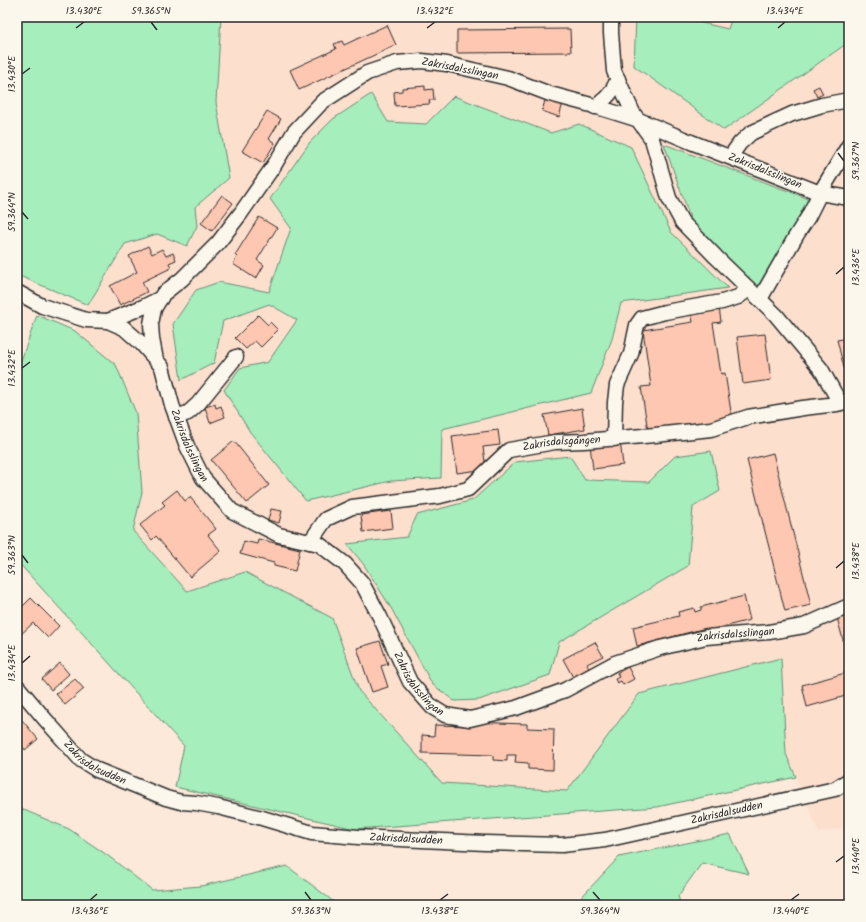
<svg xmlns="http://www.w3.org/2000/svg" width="866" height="922" viewBox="0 0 866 922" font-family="Kalam,sans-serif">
<rect width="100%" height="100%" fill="#fce9da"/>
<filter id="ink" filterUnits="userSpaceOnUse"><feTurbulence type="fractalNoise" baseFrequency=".025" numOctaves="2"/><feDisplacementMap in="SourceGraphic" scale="8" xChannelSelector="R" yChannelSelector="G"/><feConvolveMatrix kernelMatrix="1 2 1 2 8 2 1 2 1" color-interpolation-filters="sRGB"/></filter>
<g filter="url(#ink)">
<!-- built -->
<g fill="#fddfce" fill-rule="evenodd">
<path d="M221,17H636L634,66L823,60L849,42V827L819,833L786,754L781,658L639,694L567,791L442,783L359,691L332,618L245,572L187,591L133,531L142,492L75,331L88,305L125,244L157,234L197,226L195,207L229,178L216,102ZM454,96L551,133L579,124L631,147L671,232L728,287L621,303L612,339L591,393L442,429L441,478L391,481L306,501L240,368L268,362L297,320L269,304L223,321L181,380L173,324L196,290L219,282L269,292L291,228L388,122L426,124ZM664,144L809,199L757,288ZM675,456L693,507L688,566L559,642L549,675L432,684L391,608L364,565L347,545L407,537L417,515L473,500L515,462L585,480L649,482Z"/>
<polygon points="676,17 732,17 729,29"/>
</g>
<!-- green -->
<g fill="#a6eebc" stroke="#688c74">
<polygon points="17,17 221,17 216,102 229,178 195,207 197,226 187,246 157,234 125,244 88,305 17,275"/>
<polygon points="636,17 676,17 728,29 732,17 849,17 849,42 823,60 724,130 634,66"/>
<polygon points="371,94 388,122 426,124 454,96 551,133 579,124 631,147 671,232 728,288 621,303 612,339 591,393 442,429 441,478 391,481 306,501 250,432 224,390 240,368 268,362 297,320 269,304 223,321 214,363 181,380 173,324 196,290 219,282 269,292 291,228 270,199 310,142 333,119"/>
<polygon points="664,144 809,199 757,289 691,220"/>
<polygon points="37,315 75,331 116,365 136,413 142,492 133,531 187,591 245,572 332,618 359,691 442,783 567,791 639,694 781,658 786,754 796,777 657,807 355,829 175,787 184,746 17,561 17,372"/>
<polygon points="711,451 720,491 693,507 688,566 559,642 550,675 479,700 454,701 432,684 391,608 364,565 347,544 407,537 417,515 473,500 515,462 570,456 585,480 649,482 675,456"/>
<polygon points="17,807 69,829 107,855 152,890 201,886 287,866 338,905 17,905"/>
<polygon points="730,834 749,874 702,863 678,896 681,905 574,905 619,857"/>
</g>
<!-- building -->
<g fill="#fec7b1" stroke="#2b2b2b">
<polygon points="387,25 396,45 299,90 290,70 336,49 334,44 342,41 344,45"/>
<polygon points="570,29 571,52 457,53 457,30"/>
<polygon points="425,86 425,90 433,89 434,100 429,100 430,104 395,106 394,92 402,91 402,88"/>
<polygon points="819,86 823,94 817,97 813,89"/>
<polygon points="546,97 563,103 559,117 542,111"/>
<polygon points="267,111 281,119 269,139 275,143 263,163 242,151"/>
<polygon points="222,195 233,203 212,231 201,223"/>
<polygon points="259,217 277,228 257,260 264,265 256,279 233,264 237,257 235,255"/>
<polygon points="148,246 152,254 162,249 166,256 173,253 176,260 169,263 171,268 142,282 147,292 120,305 110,286 137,272 129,256"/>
<polygon points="719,307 721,322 713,323 721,374 725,373 732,418 648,431 641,387 651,386 643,330 693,322 691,311"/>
<polygon points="258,315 268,325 270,322 278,330 261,347 255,341 246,349 235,338"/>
<polygon points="765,334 771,380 743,384 737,337"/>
<polygon points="849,338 849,388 837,340"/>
<polygon points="215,404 216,408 221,406 225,417 210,423 205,407"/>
<polygon points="582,408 585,429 548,435 544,415"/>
<polygon points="498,430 500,445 483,447 486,469 457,473 452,436"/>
<polygon points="234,441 269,485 247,503 211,460"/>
<polygon points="620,441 623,465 593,469 590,445"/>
<polygon points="773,453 811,605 785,611 747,460"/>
<polygon points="177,490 185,501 190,497 216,529 208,535 221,551 190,577 156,536 152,540 140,525 165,505 162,502"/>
<polygon points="271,509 282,511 279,523 268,520"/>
<polygon points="391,511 393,528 363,532 361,515"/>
<polygon points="258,539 300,549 295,571 274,566 274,563 240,554 244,541 257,544"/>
<polygon points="744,596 750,620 707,631 706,628 637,646 633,627 679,616 678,612 694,608 695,612 701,610 701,607"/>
<polygon points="31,598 59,626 48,638 33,623 17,638 17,612"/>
<polygon points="849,611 849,662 836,614"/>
<polygon points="380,641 388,664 381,666 388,687 372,692 357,648"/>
<polygon points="595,642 603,656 587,664 590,670 574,679 563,659"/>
<polygon points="60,663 69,674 51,690 42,679"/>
<polygon points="628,667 634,679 623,685 621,681 617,683 615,679 619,677 617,673"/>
<polygon points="849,672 849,695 807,707 802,685"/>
<polygon points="75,679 84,689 65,705 56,694"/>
<polygon points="17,714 38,739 25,750 20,743 17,746"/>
<polygon points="469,722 527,724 527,728 554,729 553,770 528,769 528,763 515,762 516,755 507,755 507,761 493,760 493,755 422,753 422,735 434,736 435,725 469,726"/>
</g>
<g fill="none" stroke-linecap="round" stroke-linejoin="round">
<defs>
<g id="minor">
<polyline points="611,17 611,33 614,71 633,113 652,139 669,198 682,222 716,257 776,315 821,369 840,403"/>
<path d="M595,107C608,97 611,94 618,79"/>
<polyline points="730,157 740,143 751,133 792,114 822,105 849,100"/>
<path id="s1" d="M849,198L820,193L691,142L639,120L591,105L550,94L508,78L447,64L422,61L397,63L367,73L322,102L294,132L275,164L241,213L218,243L182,279L163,294L154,309L151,324L152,339L156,360L162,367L172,405L187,446L203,478L232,511L279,535L319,544L345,564L362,583L380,617L410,682L432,707L445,715L470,719L516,708L565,690L615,663L660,648L706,637L769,632L804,626L849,606"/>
<polyline points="17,292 42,306 86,320 108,321 124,328 142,344 155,359"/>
<polyline points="760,299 796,236 808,217 820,193 849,145"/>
<polyline points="108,321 143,307 161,298"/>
<polyline points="176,417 188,413 198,404 236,357"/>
<polyline points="614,439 615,402 617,385 631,354 637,325 642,318 665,312 722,302 738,297 749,289"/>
<path id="s2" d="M310,542L326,519L352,507L440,496L468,489L509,450L555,442L584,441L655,435L711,429L748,417L803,408L837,404L849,401"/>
<path id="s3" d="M17,686L44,718L81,760L97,770L166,798L181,802L196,803L218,807L262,818L312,833L358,837L485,843L562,845L605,840L835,789L849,780"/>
</g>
</defs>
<!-- minor casing -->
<use href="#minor" stroke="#2b2b2b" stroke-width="17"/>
<!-- minor -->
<use href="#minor" stroke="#fbf7ec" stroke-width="14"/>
</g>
</g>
<!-- ticks -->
<path fill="none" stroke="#2b2b2b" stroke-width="1.5" d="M151,22L157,30M76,28L84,22M427,28L435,22M778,28L785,22M22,74L30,68M838,153L844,161M22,212L28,219M836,274L844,267M22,368L30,362M22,555L28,563M836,568L844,561M22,663L30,656M836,862L844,856M305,892L311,900M593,892L600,900M90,900L97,894M440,900L448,894M791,900L799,894"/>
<g text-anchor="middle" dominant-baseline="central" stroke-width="3" stroke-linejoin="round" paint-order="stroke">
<!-- street labels -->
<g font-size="11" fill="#2b2b2b" stroke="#fbf7ec">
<text transform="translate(460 69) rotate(11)">Zakrisdalsslingan</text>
<text transform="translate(765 171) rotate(22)">Zakrisdalsslingan</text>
<text stroke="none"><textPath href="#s2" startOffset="284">Zakrisdalsgången</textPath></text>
<text stroke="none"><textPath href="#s1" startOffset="973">Zakrisdalsslingan</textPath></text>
<text stroke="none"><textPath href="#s1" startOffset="1669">Zakrisdalsslingan</textPath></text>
<text stroke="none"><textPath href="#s1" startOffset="1321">Zakrisdalsslingan</textPath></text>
<text stroke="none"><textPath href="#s3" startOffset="111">Zakrisdalsudden</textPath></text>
<text stroke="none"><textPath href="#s3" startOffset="760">Zakrisdalsudden</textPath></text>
<text stroke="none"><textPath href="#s3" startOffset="436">Zakrisdalsudden</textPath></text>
</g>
</g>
<!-- margin -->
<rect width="866" height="922" fill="none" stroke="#fbf7ec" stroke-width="44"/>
<rect x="22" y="22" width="822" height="878" fill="none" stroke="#2b2b2b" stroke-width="1.5"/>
<g font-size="10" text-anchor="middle" fill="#2b2b2b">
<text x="84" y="14">13.430°E</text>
<text x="151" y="14">59.365°N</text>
<text x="435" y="14">13.432°E</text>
<text x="785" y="14">13.434°E</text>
<text transform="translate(11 74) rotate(-90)" y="4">13.430°E</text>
<text transform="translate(855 161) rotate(-90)" y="4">59.367°N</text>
<text transform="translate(11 212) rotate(-90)" y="4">59.364°N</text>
<text transform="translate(855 267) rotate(-90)" y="4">13.436°E</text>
<text transform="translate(11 368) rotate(-90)" y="4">13.432°E</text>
<text transform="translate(11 555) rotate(-90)" y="4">59.363°N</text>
<text transform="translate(855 561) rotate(-90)" y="4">13.438°E</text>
<text transform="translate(11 663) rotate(-90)" y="4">13.434°E</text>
<text transform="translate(855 856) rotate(-90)" y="4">13.440°E</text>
<text x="90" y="914">13.436°E</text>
<text x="311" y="914">59.363°N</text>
<text x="440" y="914">13.438°E</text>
<text x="600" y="914">59.364°N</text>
<text x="791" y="914">13.440°E</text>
</g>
</svg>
